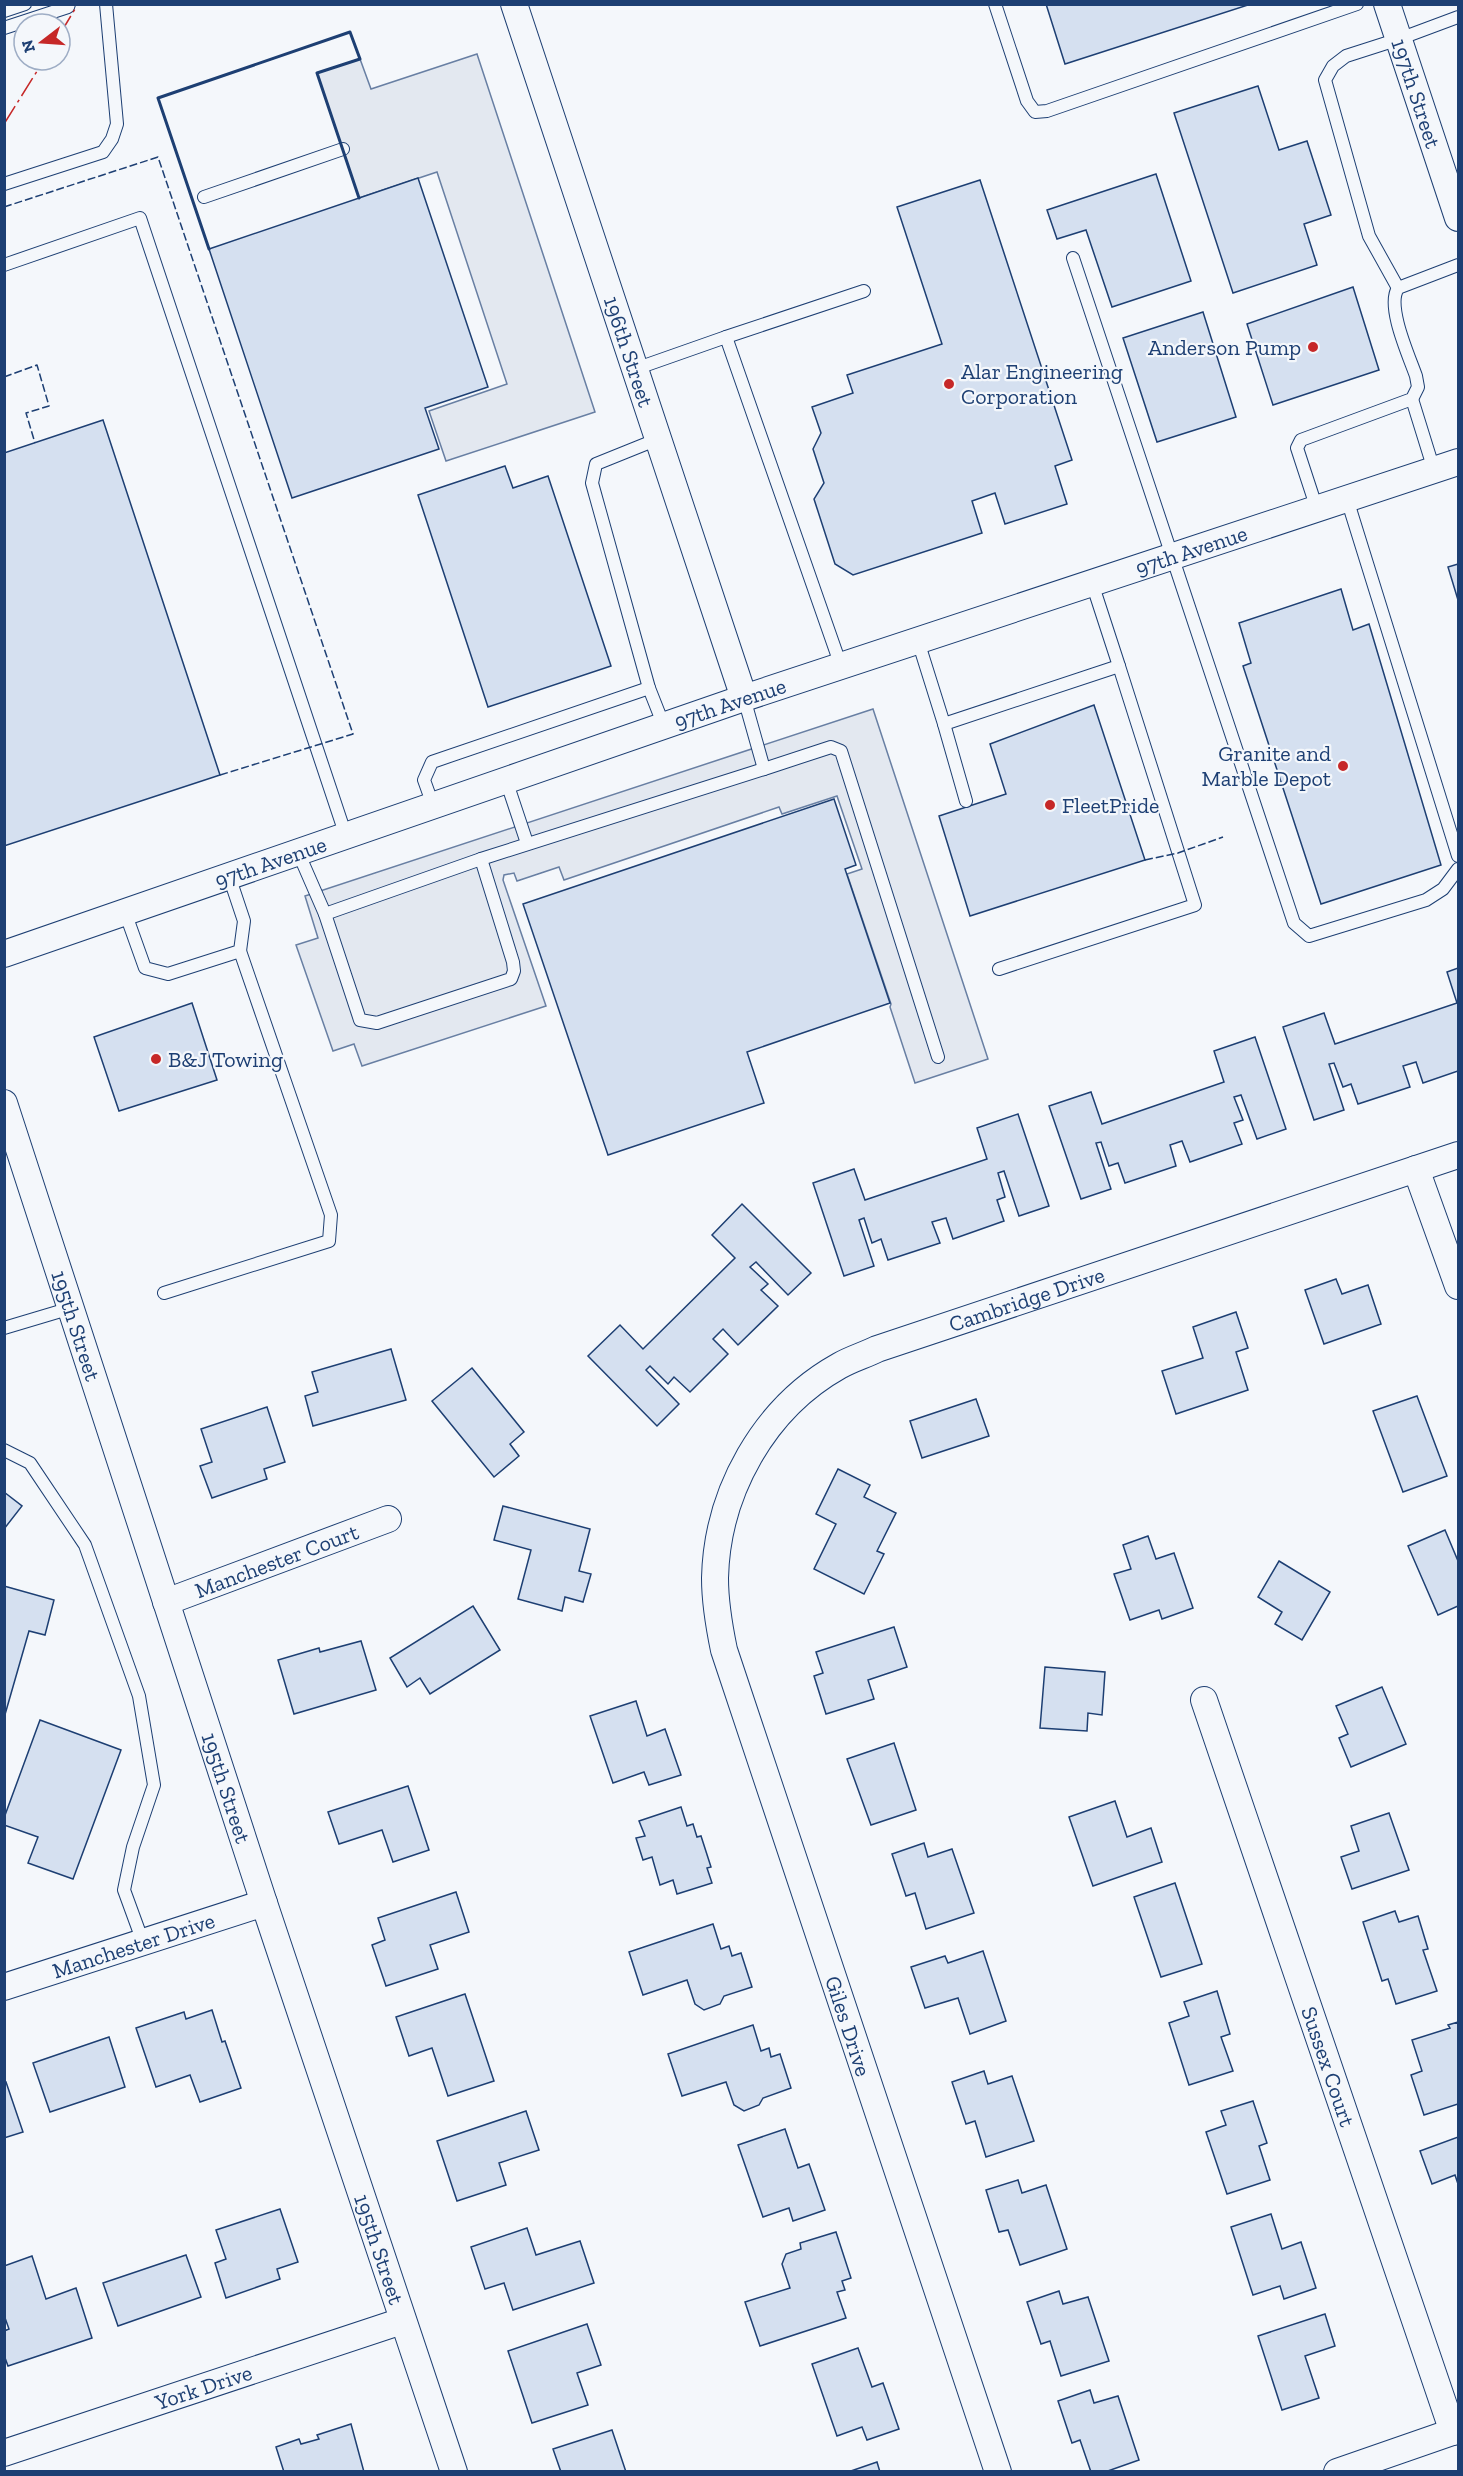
<svg xmlns="http://www.w3.org/2000/svg" width="1463" height="2476" viewBox="0 0 1463 2476" font-family="'Zilla Slab',serif">
<rect width="100%" height="100%" fill="#f4f7fb"/>
<!-- parking -->
<g fill="#e3e8f0" stroke="#687fa3" stroke-width="1.5">
<polygon points="477,54 595,412 446,461 429,411 507,384 437,172 359,198 317,73 360,59 371,89"/>
<polygon points="873,709 988,1059 915,1083 890,1007 891,1004 847,874 862,869 837,796 782,814 779,807 564,880 559,867 517,881 514,873 504,875 503,880 546,1006 362,1066 354,1044 333,1051 296,945 318,938 305,896"/>
</g>
<!-- building -->
<g fill="#d5e0f0" stroke="#1d3f73" stroke-width="1.5">
<polygon points="1046,4 1248,4 1248,5 1065,64"/>
<polygon points="1258,86 1279,150 1307,141 1331,215 1304,224 1317,265 1233,293 1174,113"/>
<polygon points="1156,174 1191,281 1112,307 1086,230 1057,239 1047,210"/>
<polygon points="418,178 488,387 425,408 439,449 292,498 209,249"/>
<polygon points="980,180 1072,460 1055,466 1067,504 1005,524 995,493 972,501 982,533 853,575 835,564 814,499 824,483 813,449 821,433 812,407 853,393 847,375 942,344 897,207"/>
<polygon points="1353,287 1379,370 1273,405 1247,324"/>
<polygon points="1203,312 1236,417 1157,442 1123,338"/>
<polygon points="103,420 220,775 4,846 4,453"/>
<polygon points="505,466 513,488 548,476 611,666 488,707 418,495"/>
<polygon points="1458,564 1458,600 1448,567"/>
<polygon points="1341,589 1353,630 1369,624 1441,865 1321,904 1243,666 1251,663 1239,623"/>
<polygon points="1094,705 1145,860 970,916 939,816 1006,794 990,744"/>
<polygon points="834,799 856,865 845,869 890,1003 747,1052 764,1103 608,1155 523,904"/>
<polygon points="1458,968 1458,1071 1423,1083 1416,1062 1403,1066 1410,1087 1358,1104 1351,1084 1343,1087 1334,1063 1329,1064 1344,1110 1314,1120 1283,1027 1324,1013 1335,1044 1457,1003 1447,972"/>
<polygon points="192,1003 217,1080 119,1111 94,1037"/>
<polygon points="1255,1037 1286,1129 1257,1139 1241,1095 1234,1097 1243,1120 1234,1123 1242,1144 1190,1162 1182,1141 1170,1145 1176,1166 1125,1183 1118,1163 1109,1166 1101,1142 1096,1143 1111,1189 1081,1199 1049,1106 1091,1092 1102,1124 1224,1082 1214,1051"/>
<polygon points="1018,1114 1049,1206 1019,1216 1004,1171 998,1173 1005,1197 997,1200 1004,1221 953,1239 946,1218 932,1222 940,1243 888,1260 881,1239 872,1243 864,1218 859,1220 874,1266 844,1276 813,1183 854,1169 865,1200 987,1159 977,1128"/>
<polygon points="742,1204 811,1273 788,1295 756,1262 750,1267 768,1284 761,1290 778,1306 738,1345 723,1329 713,1339 728,1354 690,1392 674,1377 668,1384 650,1366 646,1370 679,1404 657,1426 588,1356 620,1325 643,1349 735,1258 712,1235"/>
<polygon points="1336,1279 1342,1294 1368,1285 1381,1324 1324,1344 1305,1290"/>
<polygon points="1236,1312 1248,1348 1236,1352 1248,1390 1176,1414 1162,1371 1203,1358 1193,1327"/>
<polygon points="391,1349 406,1400 313,1426 305,1396 318,1392 312,1372"/>
<polygon points="472,1368 524,1432 510,1444 519,1456 494,1477 432,1401"/>
<polygon points="1417,1396 1447,1476 1403,1492 1373,1411"/>
<polygon points="976,1399 989,1436 922,1458 910,1421"/>
<polygon points="267,1407 285,1462 264,1469 267,1479 212,1498 200,1466 212,1462 201,1429"/>
<polygon points="838,1469 870,1485 864,1497 896,1513 877,1551 884,1554 864,1594 814,1569 836,1524 816,1514"/>
<polygon points="4,1492 22,1506 4,1529"/>
<polygon points="503,1506 590,1529 579,1571 591,1574 583,1602 565,1597 562,1611 518,1599 531,1550 494,1540"/>
<polygon points="1445,1530 1458,1561 1458,1606 1438,1615 1408,1546"/>
<polygon points="1148,1536 1156,1559 1174,1553 1193,1608 1162,1619 1159,1610 1130,1620 1114,1574 1131,1569 1123,1545"/>
<polygon points="1279,1561 1330,1592 1302,1640 1275,1624 1282,1612 1258,1597"/>
<polygon points="4,1586 54,1600 45,1635 29,1631 4,1718"/>
<polygon points="473,1606 500,1650 430,1694 420,1678 407,1687 390,1658"/>
<polygon points="894,1627 907,1667 868,1680 874,1699 826,1714 814,1676 823,1673 816,1652"/>
<polygon points="361,1641 376,1690 294,1714 278,1660 319,1648 320,1652"/>
<polygon points="1045,1667 1105,1672 1102,1715 1088,1713 1087,1731 1040,1728"/>
<polygon points="1382,1687 1406,1744 1351,1767 1339,1738 1348,1734 1336,1706"/>
<polygon points="636,1701 647,1736 665,1729 681,1775 649,1785 644,1772 613,1783 590,1716"/>
<polygon points="40,1720 121,1750 73,1879 28,1863 38,1837 4,1825 4,1818"/>
<polygon points="894,1743 916,1810 871,1825 847,1759"/>
<polygon points="408,1786 429,1850 393,1862 382,1830 339,1844 328,1812"/>
<polygon points="1115,1801 1127,1837 1151,1828 1162,1862 1093,1886 1069,1817"/>
<polygon points="681,1807 687,1826 693,1824 697,1837 701,1836 711,1867 707,1868 712,1883 677,1894 673,1880 660,1885 652,1857 643,1860 636,1838 645,1836 639,1821"/>
<polygon points="1389,1813 1409,1870 1352,1889 1341,1857 1359,1851 1351,1826"/>
<polygon points="924,1843 928,1857 952,1849 974,1913 926,1929 915,1893 906,1896 892,1854"/>
<polygon points="1175,1883 1202,1964 1161,1977 1134,1897"/>
<polygon points="456,1892 469,1932 430,1945 438,1969 386,1986 372,1945 385,1940 378,1918"/>
<polygon points="1395,1911 1399,1922 1418,1916 1428,1949 1423,1950 1437,1991 1396,2004 1388,1979 1382,1981 1363,1922"/>
<polygon points="713,1924 721,1949 729,1946 732,1956 741,1953 752,1987 724,1996 720,2004 704,2010 695,2004 687,1980 643,1995 629,1952"/>
<polygon points="983,1951 1006,2021 970,2034 958,1998 925,2008 911,1967 945,1956 948,1963"/>
<polygon points="1217,1991 1230,2034 1221,2037 1233,2071 1189,2085 1169,2023 1189,2016 1184,2002"/>
<polygon points="465,1994 494,2081 448,2096 432,2048 409,2056 396,2017"/>
<polygon points="212,2010 222,2042 225,2041 241,2088 200,2102 190,2075 156,2087 136,2028 184,2012 186,2019"/>
<polygon points="1458,2022 1458,2104 1424,2115 1411,2075 1422,2071 1412,2040 1450,2028 1448,2025"/>
<polygon points="753,2025 761,2051 769,2048 771,2057 780,2054 791,2088 763,2098 759,2105 744,2111 734,2105 726,2082 682,2096 668,2054"/>
<polygon points="109,2037 125,2087 50,2112 33,2063"/>
<polygon points="984,2071 988,2084 1012,2076 1034,2141 986,2157 975,2121 966,2124 952,2082"/>
<polygon points="6,2082 23,2132 4,2138 4,2083"/>
<polygon points="1253,2101 1267,2143 1259,2146 1270,2180 1227,2194 1206,2132 1226,2125 1221,2111"/>
<polygon points="526,2111 539,2150 499,2163 506,2185 457,2201 437,2141"/>
<polygon points="785,2129 798,2168 809,2164 825,2210 793,2221 789,2208 763,2217 738,2145"/>
<polygon points="1458,2137 1458,2184 1455,2175 1432,2184 1420,2151"/>
<polygon points="1018,2180 1022,2193 1046,2185 1067,2249 1020,2265 1008,2230 999,2232 986,2190"/>
<polygon points="280,2209 298,2262 277,2269 280,2279 226,2298 215,2263 226,2259 216,2230"/>
<polygon points="1271,2214 1282,2249 1301,2242 1316,2288 1284,2299 1280,2286 1253,2295 1231,2227"/>
<polygon points="527,2228 536,2255 580,2241 594,2283 513,2310 504,2283 485,2289 471,2247"/>
<polygon points="836,2232 851,2278 842,2281 845,2290 837,2292 846,2318 760,2346 745,2302 790,2288 782,2264 786,2254 801,2249 800,2243"/>
<polygon points="186,2255 201,2297 118,2326 103,2283"/>
<polygon points="32,2256 46,2299 76,2288 92,2338 8,2366 4,2355 4,2331 9,2329 4,2315 4,2266"/>
<polygon points="1059,2291 1063,2304 1088,2297 1109,2361 1061,2376 1050,2341 1041,2344 1027,2302"/>
<polygon points="1325,2314 1335,2346 1305,2356 1319,2398 1282,2410 1258,2336"/>
<polygon points="587,2324 601,2365 577,2373 588,2405 532,2423 508,2351"/>
<polygon points="858,2348 872,2387 883,2383 899,2429 867,2440 862,2427 837,2436 812,2364"/>
<polygon points="1090,2390 1094,2403 1118,2396 1139,2460 1105,2472 1091,2472 1080,2440 1072,2443 1058,2401"/>
<polygon points="351,2424 364,2472 284,2472 276,2447 299,2439 301,2444 319,2439 317,2435"/>
<polygon points="612,2430 626,2472 561,2472 553,2449"/>
<polygon points="877,2462 880,2472 848,2472"/>
</g>
<g fill="none" stroke-linecap="round" stroke-linejoin="round">
<defs>
<g id="service">
<polyline points="995,4 1027,101 1035,112 1047,111 1357,4"/>
<polyline points="4,11 25,4"/>
<polyline points="4,28 68,7 69,4"/>
<polyline points="4,184 103,152 112,139 117,124 106,4"/>
<polyline points="204,197 343,149"/>
<polyline points="1073,258 1294,923 1309,936 1426,900 1443,889 1458,869"/>
<polyline points="4,265 140,218 346,836"/>
<polyline points="1398,288 1369,236 1325,80 1333,66 1346,56 1399,39 1458,17"/>
<polyline points="726,337 864,291"/>
<polyline points="635,369 726,337 841,666"/>
<polyline points="1412,399 1434,470"/>
<polyline points="658,439 596,464 592,483 649,688 664,726"/>
<polyline points="1347,499 1458,856"/>
<path d="M1317,509L1297,448L1301,440L1412,399L1418,387L1416,376C1409,356 1386,306 1398,288L1458,265"/>
<polyline points="918,641 944,724 1119,666 1092,583"/>
<polyline points="744,698 764,769 831,747 841,751 938,1057"/>
<polyline points="944,724 966,801"/>
<polyline points="506,780 527,843"/>
<polyline points="433,805 424,780 432,762 649,688"/>
<polyline points="298,852 325,914 360,1020 377,1023 511,979 514,971 513,962 481,859 764,769"/>
<polyline points="125,912 145,968 168,974 240,951 244,921 229,876"/>
<polyline points="325,914 481,859"/>
<polyline points="999,969 1195,905 1119,666"/>
<polyline points="164,1293 329,1241 331,1215 240,951"/>
<polyline points="4,1328 71,1308"/>
<polyline points="4,1450 30,1463 85,1545 139,1696 154,1785 133,1847 124,1890 143,1942"/>
</g>
<g id="minor">
<path id="s1" d="M514,4L744,698"/>
<path id="s2" d="M1387,4L1458,218"/>
<path id="s3" d="M4,954L744,698L1458,462"/>
<path id="s4" d="M4,1103L264,1903L454,2472"/>
<polyline points="1416,1169 1458,1286"/>
<path id="s5" d="M166,1602L388,1519"/>
<path id="s6" d="M1204,1700L1453,2432"/>
<path id="s7" d="M4,1987L264,1903"/>
<path id="s8" d="M4,2453L402,2321"/>
<path id="s9" d="M998,2472L724,1650C719,1626 715,1603 715,1578C717,1492 764,1408 839,1366C851,1359 865,1355 877,1349L1458,1155"/>
<polyline points="1337,2472 1458,2430"/>
</g>
</defs>
<!-- service casing -->
<use href="#service" stroke="#1d3f73" stroke-width="14"/>
<!-- minor casing -->
<use href="#minor" stroke="#1d3f73" stroke-width="28"/>
<!-- service -->
<use href="#service" stroke="#f4f7fb" stroke-width="12"/>
<!-- minor -->
<use href="#minor" stroke="#f4f7fb" stroke-width="26"/>
<!-- fence -->
<g stroke="#1d3f73" stroke-width="1.5" stroke-dasharray="8 3" stroke-linecap="butt">
<polyline points="4,207 158,157 353,734 220,775"/>
<polyline points="4,377 37,365 49,406 26,413 35,443"/>
<polyline points="1145,860 1178,853 1223,837"/>
</g>
<!-- wall -->
<polyline stroke="#1d3f73" stroke-width="3" points="209,249 158,98 350,32 360,59 317,73 359,198"/>
<!-- power -->
<g stroke="#c62828" stroke-width="1.5" stroke-dasharray="21 4.5 3 4.5" stroke-linecap="butt">
<polyline points="60,34 78,4"/>
<polyline points="4,124 44,60"/>
</g>
</g>
<!-- markers -->
<g fill="#c62828" stroke="#f4f7fb" stroke-width="2">
<circle cx="1313" cy="347" r="6"/>
<circle cx="949" cy="384" r="6"/>
<circle cx="1343" cy="766" r="6"/>
<circle cx="1050" cy="805" r="6"/>
<circle cx="156" cy="1059" r="6"/>
</g>
<g text-anchor="middle" dominant-baseline="central" stroke-width="4.5" stroke-linejoin="round" paint-order="stroke">
<!-- street labels -->
<g font-size="22" fill="#1d3f73" stroke="#f4f7fb">
<text stroke="none"><textPath href="#s2" startOffset="94">197th Street</textPath></text>
<text stroke="none"><textPath href="#s1" startOffset="366">196th Street</textPath></text>
<text stroke="none"><textPath href="#s3" startOffset="1254">97th Avenue</textPath></text>
<text stroke="none"><textPath href="#s3" startOffset="768">97th Avenue</textPath></text>
<text stroke="none"><textPath href="#s3" startOffset="282">97th Avenue</textPath></text>
<text stroke="none"><textPath href="#s9" startOffset="1395">Cambridge Drive</textPath></text>
<text stroke="none"><textPath href="#s4" startOffset="234">195th Street</textPath></text>
<text stroke="none"><textPath href="#s5" startOffset="118">Manchester Court</textPath></text>
<text stroke="none"><textPath href="#s4" startOffset="720">195th Street</textPath></text>
<text stroke="none"><textPath href="#s7" startOffset="136">Manchester Drive</textPath></text>
<text transform="translate(848 2026) rotate(72)">Giles Drive</text>
<text stroke="none"><textPath href="#s6" startOffset="387">Sussex Court</textPath></text>
<text stroke="none"><textPath href="#s4" startOffset="1206">195th Street</textPath></text>
<text stroke="none"><textPath href="#s8" startOffset="210">York Drive</textPath></text>
</g>
<!-- poi labels -->
<g font-size="22" fill="#1d3f73" stroke="#f4f7fb" text-anchor="start">
<text x="1301" y="347" text-anchor="end">Anderson Pump</text>
<text x="961" y="371">Alar Engineering<tspan x="961" dy="25">Corporation</tspan></text>
<text x="1331" y="753" text-anchor="end">Granite and<tspan x="1331" dy="25">Marble Depot</tspan></text>
<text x="1062" y="805">FleetPride</text>
<text x="168" y="1059">B&amp;J Towing</text>
</g>
</g>
<!-- border -->
<rect width="1463" height="2476" fill="none" stroke="#1d3f73" stroke-width="12"/>
<!-- north arrow -->
<g transform="translate(42 42) rotate(253)"><circle r="28" fill="#f4f7fb" stroke="#9eadc5" stroke-width="1.5"/>
<path d="M0-4.5L10 22L0 15L-10 22Z" fill="#c62828"/>
<text y="-9" font-size="16" font-weight="bold" text-anchor="middle" fill="#1d3f73">N</text>
</g>
</svg>
